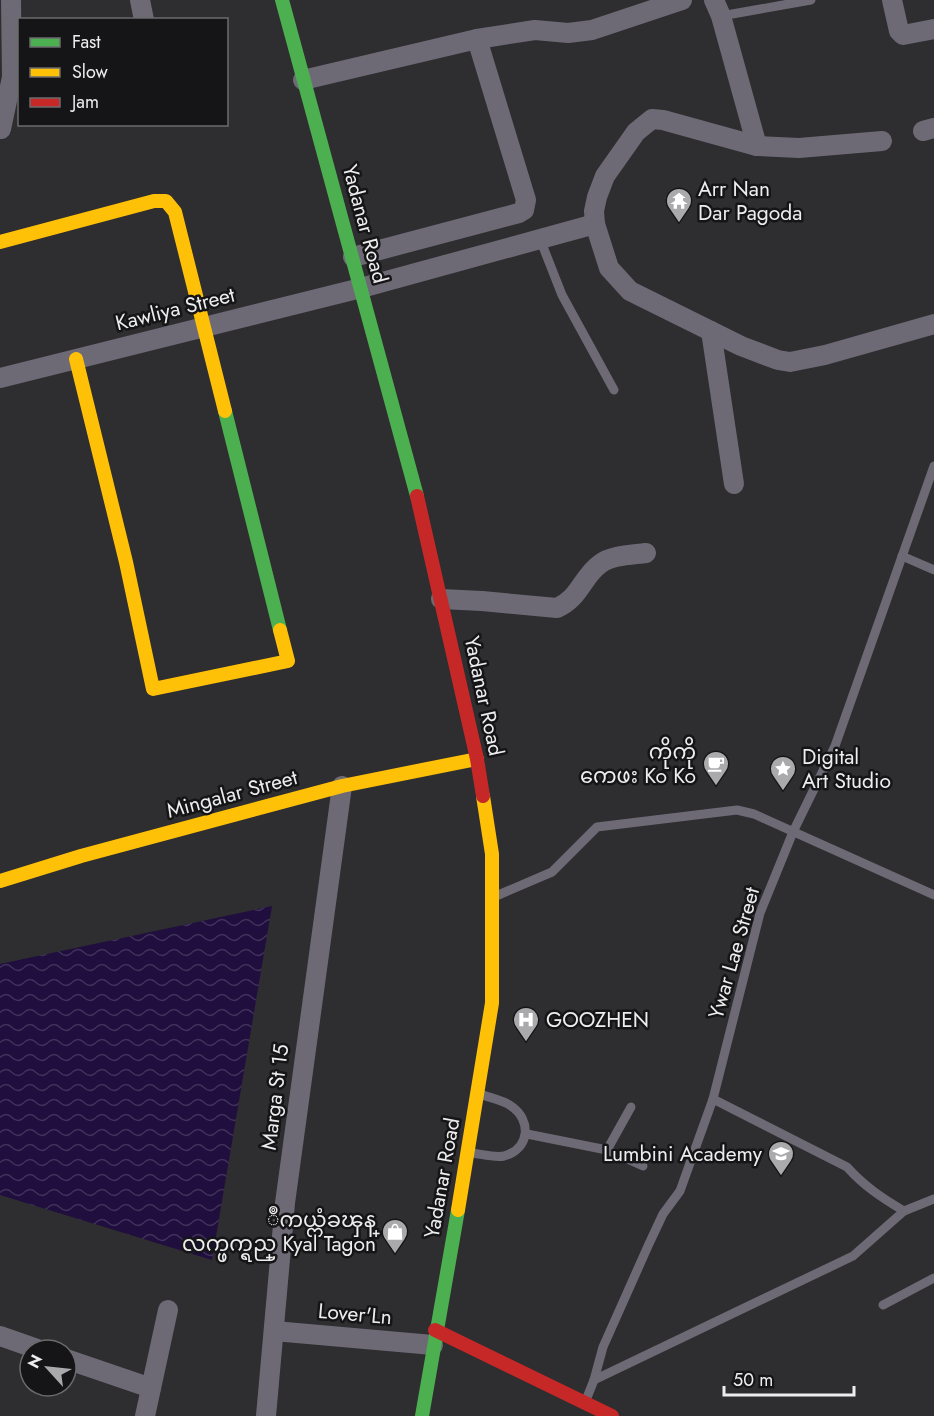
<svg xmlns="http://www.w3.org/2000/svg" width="934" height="1416" viewBox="0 0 934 1416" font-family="Jost,'Noto Sans Myanmar',sans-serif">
<defs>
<pattern id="water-waves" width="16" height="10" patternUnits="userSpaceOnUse" patternTransform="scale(1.5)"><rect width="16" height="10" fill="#1f0e3e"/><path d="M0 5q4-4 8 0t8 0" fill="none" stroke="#40315a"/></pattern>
</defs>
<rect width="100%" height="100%" fill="#2e2d2f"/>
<!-- water -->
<polygon fill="url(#water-waves)" points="272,906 212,1260 0,1195 0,964"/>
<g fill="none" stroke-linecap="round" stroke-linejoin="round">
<!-- lane -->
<g stroke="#6d6a76" stroke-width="9">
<polyline points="721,16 811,0"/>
<polyline points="540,239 562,295 614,390"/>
<polyline points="902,556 934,570"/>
<polyline points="496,896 552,872 597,827 737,810 754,814 934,895"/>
<path d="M713,1099L847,1167C864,1186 882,1198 904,1211"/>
<polyline points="527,1134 607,1150 643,1166"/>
<polyline points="607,1150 631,1107"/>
<path d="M472,1153C481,1154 495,1158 504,1156C530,1149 532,1120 511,1106C503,1100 490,1098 480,1094"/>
<polyline points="883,1305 934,1278"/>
<polyline points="594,1380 603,1347 648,1246 663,1214 680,1191 713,1099 760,913 793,832 835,746 934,466"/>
<polyline points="586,1400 594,1380 853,1256 904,1211 934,1199"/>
</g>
<!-- street -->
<g stroke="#6d6a76" stroke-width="20">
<polyline points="140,0 144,20"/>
<polyline points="714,0 721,16 757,146"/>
<polyline points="892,0 899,31 903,35 934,29"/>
<polyline points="303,80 477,39 535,30 568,33 592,30 682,0"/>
<polyline points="1,129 12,77 11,0"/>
<polyline points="923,131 934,128"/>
<polyline points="882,141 799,148 757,146 663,120 652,119 636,132 605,176 597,197 594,211 595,224 609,268 630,291 741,346 778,360 790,362 825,355 934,324"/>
<polyline points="353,257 519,213 524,210 526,200 477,39"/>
<polyline points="711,331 734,484"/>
<polyline points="0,378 361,288 595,224"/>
<path d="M441,599L482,601L557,608C580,598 582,577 600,564C612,555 631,555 646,553"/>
<polyline points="274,1331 433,1345"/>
<polyline points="0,1336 40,1350"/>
<polyline points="66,1359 151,1388"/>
<polyline points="145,1416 168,1310"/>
<polyline points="266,1416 285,1203 342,786"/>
</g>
<!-- fast -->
<g stroke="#4caf50" stroke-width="14">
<polyline points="282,0 417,496"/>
<polyline points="225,411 280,630"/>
<polyline points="422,1416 458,1210"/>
</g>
<!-- slow -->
<g stroke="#ffc107" stroke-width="14">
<polyline points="0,242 154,201 166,201 175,212 225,411"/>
<polyline points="76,359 126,562 153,689 288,661 280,630"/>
<polyline points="0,881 81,856 342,786 477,759"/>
<polyline points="458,1210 492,1003 492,854 483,796"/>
</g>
<!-- jam -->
<g stroke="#c62828" stroke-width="14">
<polyline points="417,496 477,759 483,796"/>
<polyline points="435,1330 612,1416"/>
</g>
</g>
<!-- icons -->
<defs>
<symbol id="temple-pin" viewBox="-11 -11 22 30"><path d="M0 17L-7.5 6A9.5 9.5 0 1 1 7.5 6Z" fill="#aaaaac" stroke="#151517"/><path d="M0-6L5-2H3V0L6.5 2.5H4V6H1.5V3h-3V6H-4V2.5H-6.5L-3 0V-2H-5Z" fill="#fff"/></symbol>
<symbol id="cafe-pin" viewBox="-11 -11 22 30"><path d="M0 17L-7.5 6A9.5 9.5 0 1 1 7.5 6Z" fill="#aaaaac" stroke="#151517"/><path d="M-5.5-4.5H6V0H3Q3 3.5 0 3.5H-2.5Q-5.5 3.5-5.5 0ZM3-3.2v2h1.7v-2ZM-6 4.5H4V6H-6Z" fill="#fff"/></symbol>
<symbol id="sight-pin" viewBox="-11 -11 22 30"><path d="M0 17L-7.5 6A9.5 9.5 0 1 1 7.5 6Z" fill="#aaaaac" stroke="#151517"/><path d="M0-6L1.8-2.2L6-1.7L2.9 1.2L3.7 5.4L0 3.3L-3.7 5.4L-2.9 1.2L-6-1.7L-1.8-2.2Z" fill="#fff"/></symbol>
<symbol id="hospital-pin" viewBox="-11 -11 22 30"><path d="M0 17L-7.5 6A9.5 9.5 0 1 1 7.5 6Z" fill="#aaaaac" stroke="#151517"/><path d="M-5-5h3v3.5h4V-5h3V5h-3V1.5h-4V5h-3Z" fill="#fff"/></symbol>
<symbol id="school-pin" viewBox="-11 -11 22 30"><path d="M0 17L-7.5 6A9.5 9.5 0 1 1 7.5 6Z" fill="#aaaaac" stroke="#151517"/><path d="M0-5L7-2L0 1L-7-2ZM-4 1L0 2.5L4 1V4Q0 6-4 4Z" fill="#fff"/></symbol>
<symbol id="shop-pin" viewBox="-11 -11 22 30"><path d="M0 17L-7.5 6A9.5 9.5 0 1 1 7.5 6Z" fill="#aaaaac" stroke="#151517"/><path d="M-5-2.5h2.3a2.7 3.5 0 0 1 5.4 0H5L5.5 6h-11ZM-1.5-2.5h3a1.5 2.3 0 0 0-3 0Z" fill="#fff"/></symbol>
</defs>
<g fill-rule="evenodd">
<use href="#temple-pin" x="664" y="186" width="30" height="40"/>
<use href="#cafe-pin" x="701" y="749" width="30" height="40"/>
<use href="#sight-pin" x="768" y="754" width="30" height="40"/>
<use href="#hospital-pin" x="511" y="1005" width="30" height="40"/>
<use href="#school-pin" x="766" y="1139" width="30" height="40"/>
<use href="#shop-pin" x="380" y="1217" width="30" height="40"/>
</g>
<g text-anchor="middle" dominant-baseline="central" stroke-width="5" stroke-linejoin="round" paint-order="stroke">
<!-- poi labels -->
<g font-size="21" fill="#ededef" stroke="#151517" text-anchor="start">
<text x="698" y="189">Arr Nan<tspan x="698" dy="24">Dar Pagoda</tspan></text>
<text x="696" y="752" text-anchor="end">ကိုကို<tspan x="696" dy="24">ကေဖး Ko Ko</tspan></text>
<text x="802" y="757">Digital<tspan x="802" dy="24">Art Studio</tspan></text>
<text x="546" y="1020">GOOZHEN</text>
<text x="762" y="1154" text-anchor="end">Lumbini Academy</text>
<text x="376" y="1220" text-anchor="end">ဳကယ္တံခၾန္<tspan x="376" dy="24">လက္ဖက္ရည္ Kyal Tagon</tspan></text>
</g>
<!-- street labels -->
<g font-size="21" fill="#ededef" stroke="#151517">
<text transform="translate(365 224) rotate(75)">Yadanar Road</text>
<text transform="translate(175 309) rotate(-14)">Kawliya Street</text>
<text transform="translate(484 696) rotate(78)">Yadanar Road</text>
<text transform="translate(232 794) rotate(-15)">Mingalar Street</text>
<text transform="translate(734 953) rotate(-74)">Ywar Lae Street</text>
<text transform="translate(275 1097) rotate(-83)">Marga St 15</text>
<text transform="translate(442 1178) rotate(-80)">Yadanar Road</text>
<text transform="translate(355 1314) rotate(5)">Lover'Ln</text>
</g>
</g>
<!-- legend -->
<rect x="18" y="18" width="210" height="108" fill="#151517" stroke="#6b6b6d" stroke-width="1.5"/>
<rect x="30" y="38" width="30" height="9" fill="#4caf50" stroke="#6b6b6d" stroke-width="1.5"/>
<text x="72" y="48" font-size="18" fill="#ededef">Fast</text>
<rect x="30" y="68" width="30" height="9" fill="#ffc107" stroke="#6b6b6d" stroke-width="1.5"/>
<text x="72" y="78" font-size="18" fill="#ededef">Slow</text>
<rect x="30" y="98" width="30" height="9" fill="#c62828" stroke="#6b6b6d" stroke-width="1.5"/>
<text x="72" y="108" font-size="18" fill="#ededef">Jam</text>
<!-- north arrow -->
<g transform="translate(48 1368) rotate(297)"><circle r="28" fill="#151517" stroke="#6b6b6d" stroke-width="1.5"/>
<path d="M0-4.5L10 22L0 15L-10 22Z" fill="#aaaaac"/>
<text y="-9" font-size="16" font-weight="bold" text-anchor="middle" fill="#ededef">N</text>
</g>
<!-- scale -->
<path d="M724 1386v9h130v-9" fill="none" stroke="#ededef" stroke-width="3"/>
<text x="733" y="1386" font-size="18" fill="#ededef" stroke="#151517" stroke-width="4.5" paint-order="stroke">50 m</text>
</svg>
